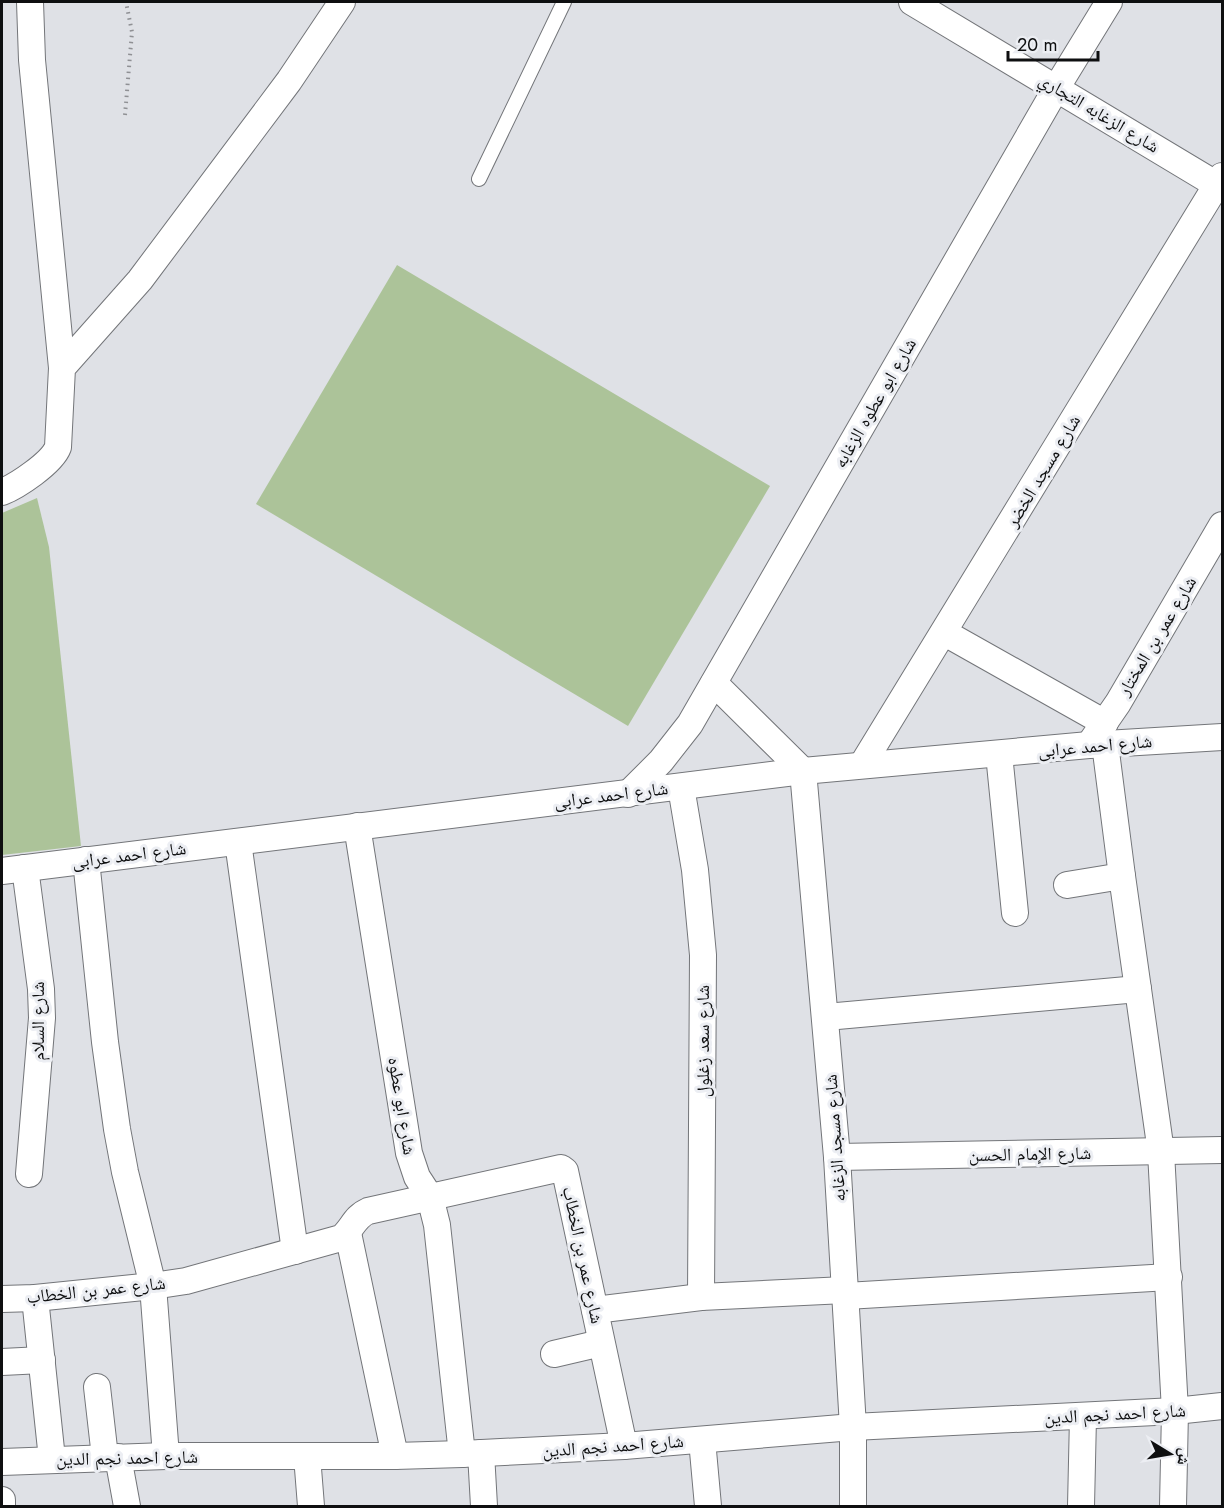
<svg xmlns="http://www.w3.org/2000/svg" width="1224" height="1508" viewBox="0 0 1224 1508" font-family="Jost,'Noto Naskh Arabic',sans-serif">
<rect width="100%" height="100%" fill="#dfe1e6"/>
<!-- green -->
<g fill="#acc399">
<polygon points="397,265 770,486 628,726 256,504"/>
<polygon points="37,498 49,547 81,846 2,855 2,513"/>
</g>
<g fill="none" stroke-linecap="round" stroke-linejoin="round">
<defs>
<polyline id="service" points="479,179 564,2"/>
<g id="minor">
<polyline points="30,2 32,60 62,368"/>
<polyline points="912,2 1222,188"/>
<path d="M2,492C17,486 52,463 58,447L62,368L140,280L289,81L342,2"/>
<polyline points="945,633 1105,723"/>
<polyline points="714,683 803,771 837,1157 853,1427 853,1506"/>
<polyline points="1105,744 1122,876 1161,1152 1175,1411 1173,1506"/>
<polyline points="1089,745 1118,703 1222,525"/>
<polyline points="999,754 1015,913"/>
<polyline points="862,765 1222,176"/>
<polyline points="681,787 695,870 703,955 701,1297"/>
<polyline points="628,794 661,761 690,724 1057,87 1109,2"/>
<polyline points="357,826 409,1153 417,1177 430,1197 437,1225 462,1454"/>
<polyline points="238,842 295,1251"/>
<polyline points="86,860 105,1042 117,1129 125,1172 153,1286 166,1456"/>
<polyline points="25,868 41,989 42,1018 29,1174"/>
<polyline points="2,871 803,771 1089,745 1222,737"/>
<polyline points="1067,885 1122,876"/>
<polyline points="826,1017 1138,989"/>
<polyline points="837,1157 1222,1150"/>
<polyline points="348,1233 395,1456"/>
<polyline points="846,1296 1169,1277"/>
<polyline points="35,1298 52,1459"/>
<path d="M2,1299L35,1298L153,1286L186,1281L341,1238C352,1230 354,1217 368,1211L561,1168L565,1171L624,1446"/>
<polyline points="595,1310 701,1297 845,1290"/>
<polyline points="554,1354 601,1343"/>
<polyline points="2,1362 42,1360"/>
<polyline points="97,1387 105,1457"/>
<polyline points="702,1440 708,1506"/>
<polyline points="481,1453 484,1506"/>
<polyline points="307,1456 311,1506"/>
<polyline points="118,1457 127,1506"/>
<polyline points="2,1462 166,1456 395,1456 462,1454 624,1446 853,1427 1175,1411 1222,1406"/>
<polyline points="2,1500 2,1506"/>
<polyline points="1081,1506 1083,1417"/>
</g>
</defs>
<!-- service casing -->
<use href="#service" stroke="#737579" stroke-width="16"/>
<!-- minor casing -->
<use href="#minor" stroke="#737579" stroke-width="28"/>
<!-- path -->
<polyline stroke="#8f9094" stroke-width="4" stroke-dasharray="1.5 4.5" stroke-linecap="butt" points="125,115 132,32 126,2"/>
<!-- service -->
<use href="#service" stroke="#fff" stroke-width="14"/>
<!-- minor -->
<use href="#minor" stroke="#fff" stroke-width="26"/>
</g>
<g text-anchor="middle" dominant-baseline="central" stroke-width="6" stroke-linejoin="round" paint-order="stroke">
<!-- street labels -->
<g font-size="18" fill="#0e0f10" stroke="#eceef3">
<text transform="translate(1099 113) rotate(31)">شارع الزغابه التجاري</text>
<text transform="translate(875 403) rotate(-60)">شارع ابو عطوه الزغابه</text>
<text transform="translate(1043 471) rotate(-59)">شارع مسجد الخضر</text>
<text transform="translate(1157 636) rotate(-59)">شارع عمر بن المختار</text>
<text transform="translate(1095 746) rotate(-5)">شارع احمد عرابى</text>
<text transform="translate(611 795) rotate(-7)">شارع احمد عرابى</text>
<text transform="translate(129 855) rotate(-7)">شارع احمد عرابى</text>
<text transform="translate(38 1021) rotate(-90)">شارع السلام</text>
<text transform="translate(703 1041) rotate(-90)">شارع سعد زغلول</text>
<text transform="translate(402 1106) rotate(81)">شارع ابو عطوه</text>
<text transform="translate(835 1138) rotate(-94)">شارع مسجد الزغابه</text>
<text transform="translate(1030 1154) rotate(-1)">شارع الإمام الحسن</text>
<text transform="translate(583 1255) rotate(78)">شارع عمر بن الخطاب</text>
<text transform="translate(96 1290) rotate(-6)">شارع عمر بن الخطاب</text>
<text transform="translate(1115 1414) rotate(-3)">شارع احمد نجم الدين</text>
<text transform="translate(613 1446) rotate(-4)">شارع احمد نجم الدين</text>
<text transform="translate(127 1458) rotate(-1)">شارع احمد نجم الدين</text>
</g>
</g>
<!-- border -->
<rect width="1224" height="1508" fill="none" stroke="#0e0f10" stroke-width="6"/>
<!-- north arrow -->
<g transform="translate(1170 1454) rotate(101)" stroke="#eceef3" stroke-width="4.5" paint-order="stroke">
<path d="M0-4.5L10 22L0 15L-10 22Z" fill="#0e0f10"/>
<text y="-9" font-size="16" font-weight="bold" text-anchor="middle" fill="#0e0f10">ش</text>
</g>
<!-- scale -->
<path d="M1008 51v9h90v-9" fill="none" stroke="#0e0f10" stroke-width="3"/>
<text x="1017" y="51" font-size="18" fill="#0e0f10" stroke="#eceef3" stroke-width="4.5" paint-order="stroke">20 m</text>
</svg>
